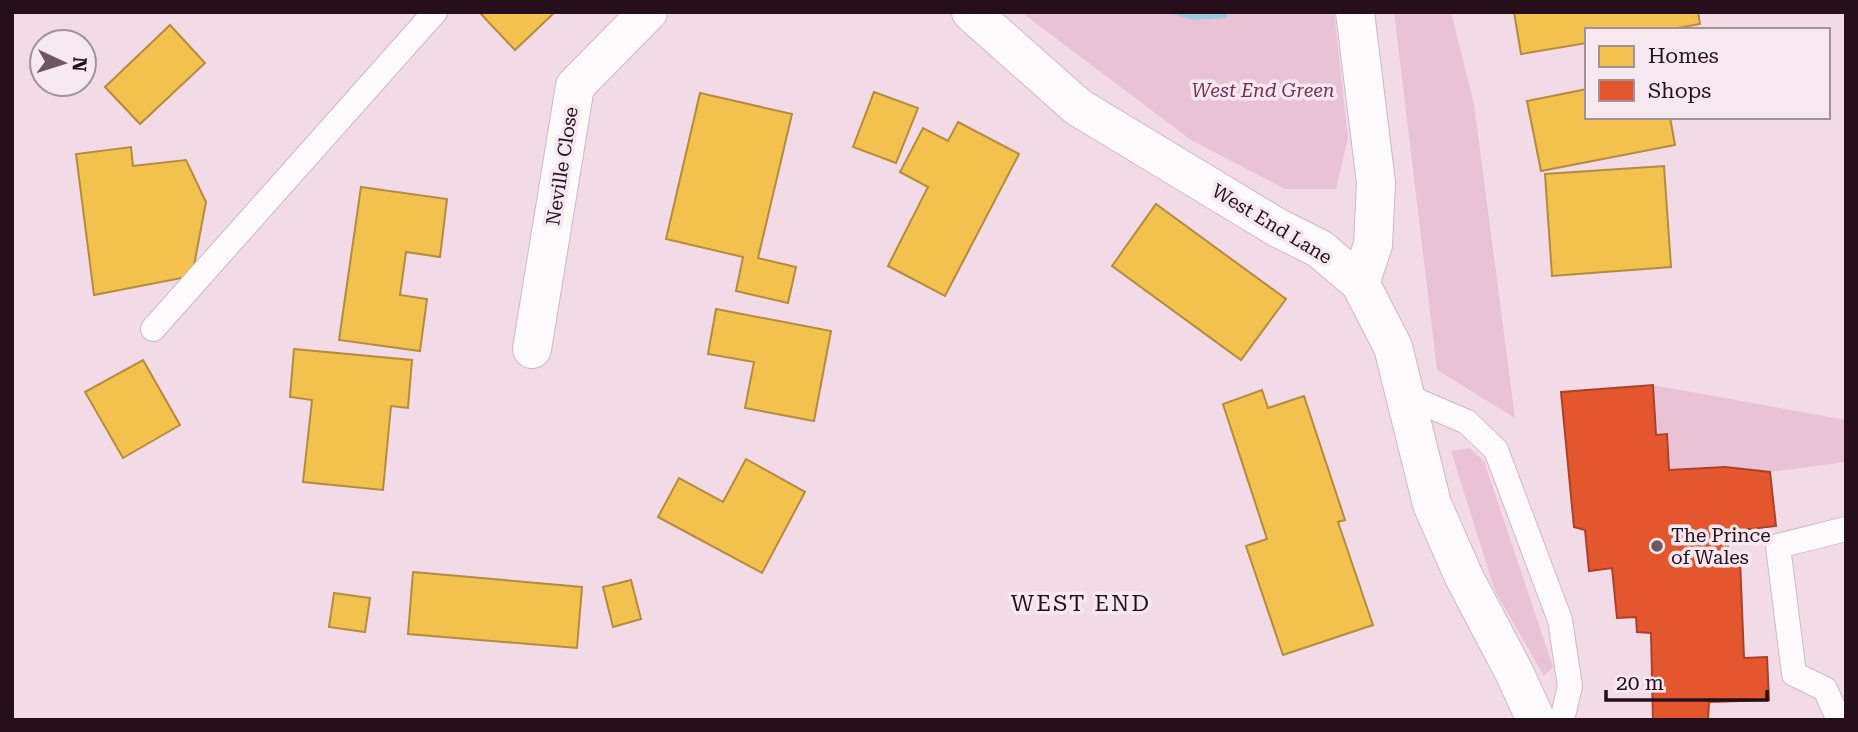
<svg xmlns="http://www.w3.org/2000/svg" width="1858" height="732" viewBox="0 0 1858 732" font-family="'Roboto Serif',serif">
<rect width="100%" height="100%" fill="#f2dbe6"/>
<!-- green -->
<g fill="#eac2d6">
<polygon points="1021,12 1334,12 1348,138 1336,189 1285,189 1191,140"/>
<polygon points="1394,12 1451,12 1474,104 1515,418 1437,370"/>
<polygon points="1653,385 1846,420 1846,462 1770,472 1725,467 1669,470 1667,434 1656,435"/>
<polygon points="1470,448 1484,461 1553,667 1544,676 1495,591 1451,451"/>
</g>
<!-- water -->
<polygon fill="#9fcae3" points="1166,12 1228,12 1226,18 1193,20"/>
<!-- homes -->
<g fill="#f2c14e" stroke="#b58b3f" stroke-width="2">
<polygon points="479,12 555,12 515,50"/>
<polygon points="1514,12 1698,12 1700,24 1667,30 1587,30 1587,43 1521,54"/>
<polygon points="170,25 205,63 140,124 105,87"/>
<polygon points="1587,89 1587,117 1670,117 1675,145 1541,171 1527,101"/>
<polygon points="874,92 918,108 896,163 853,147"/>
<polygon points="700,93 792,114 758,258 796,267 788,303 736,291 743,257 666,239"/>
<polygon points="958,122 1019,154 945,296 888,266 928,187 900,172 923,128 948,141"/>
<polygon points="131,147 133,166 186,160 206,202 192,276 94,295 76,154"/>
<polygon points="1664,166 1671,267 1552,276 1545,174"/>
<polygon points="361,187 447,199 440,257 406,252 400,295 427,299 420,351 339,340"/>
<polygon points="1156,204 1286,299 1241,360 1112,266"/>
<polygon points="716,309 831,331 814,421 745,408 754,362 708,354"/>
<polygon points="294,349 412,360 408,408 391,406 383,490 303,482 312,400 290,397"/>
<polygon points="143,360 180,425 123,458 85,392"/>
<polygon points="1262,390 1268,408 1304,396 1345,520 1338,522 1373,625 1283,655 1246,546 1267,539 1223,404"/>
<polygon points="746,459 805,492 762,573 658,517 679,478 723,502"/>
<polygon points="413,572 582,587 577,648 408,634"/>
<polygon points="631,580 641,619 613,627 603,587"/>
<polygon points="334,593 370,598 365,632 329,627"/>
</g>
<!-- shops -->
<polygon fill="#e4572e" stroke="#ab4128" stroke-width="2" points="1653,385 1656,435 1667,434 1669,470 1725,467 1770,472 1776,526 1727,532 1729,559 1740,559 1744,658 1767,657 1769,700 1709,702 1708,720 1653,720 1651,633 1637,632 1636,617 1617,618 1612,568 1589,571 1585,530 1574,527 1561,392"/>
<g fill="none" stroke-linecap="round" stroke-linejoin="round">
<defs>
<g id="service">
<polyline points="153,329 435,12"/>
<polyline points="1404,395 1467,422 1496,450 1560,620 1570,686 1562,720"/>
<polyline points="1839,720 1825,689 1794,674 1778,546 1846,529"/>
</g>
<g id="minor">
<polyline points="971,12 1078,107 1278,228 1320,249 1360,283 1393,347 1432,504 1464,577 1514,672 1536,720"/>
<polyline points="1355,12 1376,183 1373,245 1360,283"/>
<polyline points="532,349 575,86 648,12"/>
</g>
</defs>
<!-- service casing -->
<use href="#service" stroke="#cfb9c4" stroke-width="26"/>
<!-- minor casing -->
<use href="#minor" stroke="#cfb9c4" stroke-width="40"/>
<!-- service -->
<use href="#service" stroke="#fdfafb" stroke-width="24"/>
<!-- minor -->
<use href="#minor" stroke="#fdfafb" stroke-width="38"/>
</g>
<!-- markers -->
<circle fill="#6d5662" stroke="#f6e8ef" stroke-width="2.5" cx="1657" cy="546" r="7"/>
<g text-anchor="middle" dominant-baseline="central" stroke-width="7" stroke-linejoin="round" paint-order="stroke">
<!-- park labels -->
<g font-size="19" font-style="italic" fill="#772e59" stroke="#f6e8ef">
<text x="1263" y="90">West End Green</text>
</g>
<!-- street labels -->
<g font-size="19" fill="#260e1b" stroke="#f6e8ef">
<text transform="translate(562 166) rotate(-81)">Neville Close</text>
<text transform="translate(1272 224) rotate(31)">West End Lane</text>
</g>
<!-- poi labels -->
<g font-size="19" fill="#260e1b" stroke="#f6e8ef" text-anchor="start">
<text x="1671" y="535">The Prince<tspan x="1671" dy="22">of Wales</tspan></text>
</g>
<!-- quarter labels -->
<g font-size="23" letter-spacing="2" fill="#260e1b" stroke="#f6e8ef">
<text x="1081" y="603">WEST END</text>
</g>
</g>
<!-- border -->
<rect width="1858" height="732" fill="none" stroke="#260e1b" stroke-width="28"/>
<!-- legend -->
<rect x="1585" y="28" width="245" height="91" fill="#f6e8ef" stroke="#a3919a" stroke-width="2"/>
<rect x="1599" y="46" width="35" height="21" fill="#f2c14e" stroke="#a3919a" stroke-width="2"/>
<text x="1648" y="63" font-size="21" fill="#260e1b">Homes</text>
<rect x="1599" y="80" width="35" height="21" fill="#e4572e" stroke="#a3919a" stroke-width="2"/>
<text x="1648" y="98" font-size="21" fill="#260e1b">Shops</text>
<!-- north arrow -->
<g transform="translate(63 63) rotate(94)"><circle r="33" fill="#f6e8ef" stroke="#a3919a" stroke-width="2"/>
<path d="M0-5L12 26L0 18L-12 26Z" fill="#6d5662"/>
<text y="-10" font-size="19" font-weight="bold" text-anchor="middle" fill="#260e1b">N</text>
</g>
<!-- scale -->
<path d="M1606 690v10h161v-10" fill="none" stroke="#260e1b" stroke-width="3.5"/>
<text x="1616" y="690" font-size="21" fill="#260e1b" stroke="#f6e8ef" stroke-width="5" paint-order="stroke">20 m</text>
</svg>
